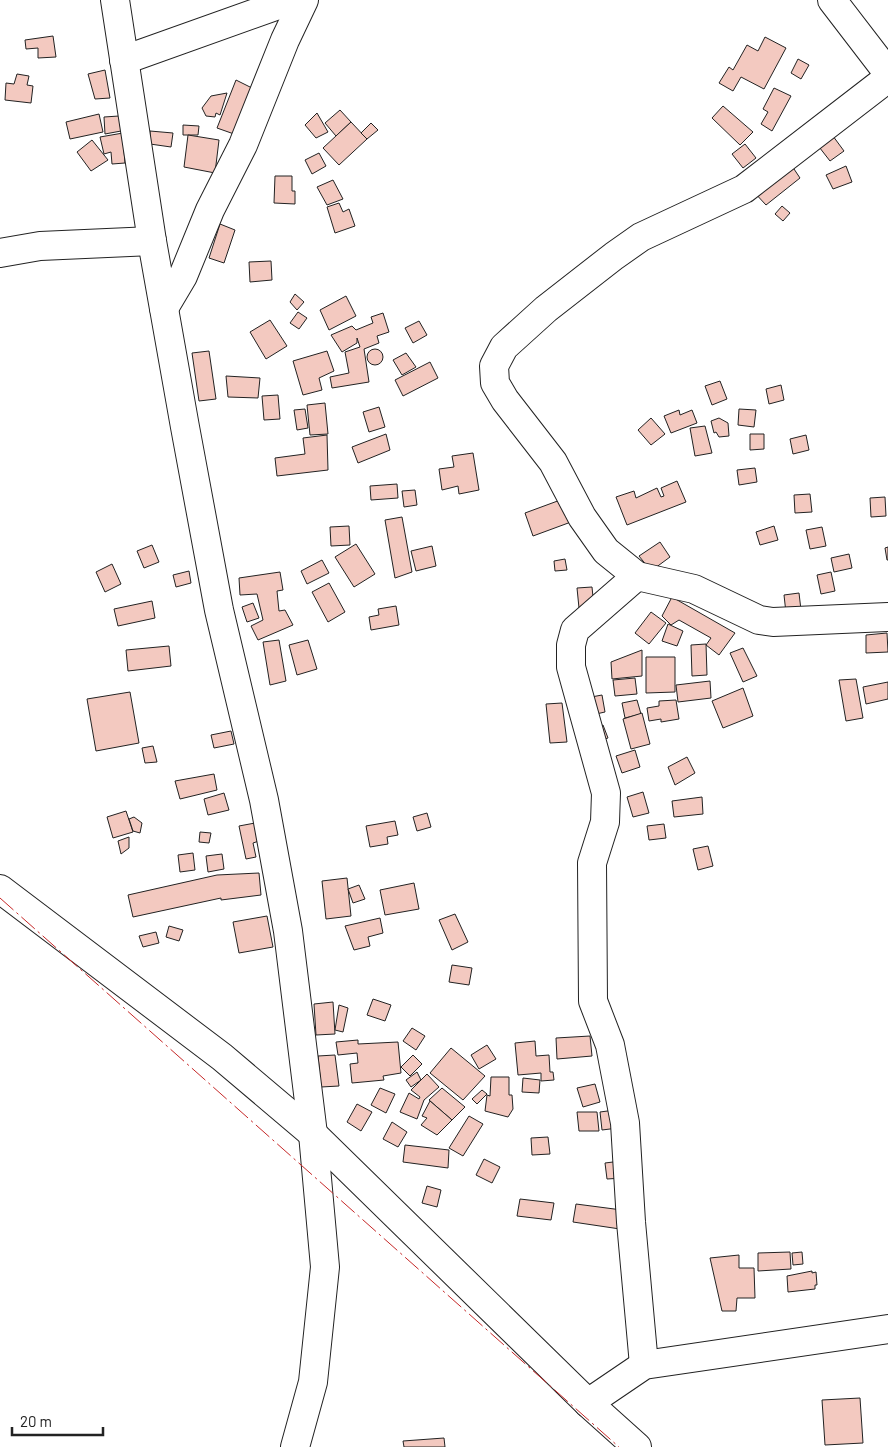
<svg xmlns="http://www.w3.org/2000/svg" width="888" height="1447" viewBox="0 0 888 1447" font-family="Barlow,sans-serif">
<rect width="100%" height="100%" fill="#fff"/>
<!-- building -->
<g fill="#f3c9c0" stroke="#222">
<polygon points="53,36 56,57 38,58 38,48 26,49 25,40"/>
<polygon points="765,37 786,48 764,89 741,77 733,91 719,83 729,67 733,70 747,45 758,51"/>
<polygon points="798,59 809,65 801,79 791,73"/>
<polygon points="105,70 110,98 95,99 88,74"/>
<polygon points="17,74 29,76 27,85 33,86 31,103 5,100 6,83 14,84"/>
<polygon points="236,80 252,88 234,134 217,128"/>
<polygon points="774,88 791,96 772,131 761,124 768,112 763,109"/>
<polygon points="227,93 220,115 216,113 215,117 206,116 202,108 211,96"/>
<polygon points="723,106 753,132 740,145 712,118"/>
<polygon points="340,110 351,122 336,136 325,123"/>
<polygon points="317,113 328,132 316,138 305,125"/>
<polygon points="99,114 103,132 70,139 66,122"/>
<polygon points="119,116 121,131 105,134 104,117"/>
<polygon points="351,122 367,139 339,165 323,148"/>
<polygon points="371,123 378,130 367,139 361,133"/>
<polygon points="183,125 199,126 198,135 183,135"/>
<polygon points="150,131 173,133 171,147 150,144"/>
<polygon points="830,132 844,151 830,161 816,143"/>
<polygon points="123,133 127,150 124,150 125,163 112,164 111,152 104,154 100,137"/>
<polygon points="188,135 219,140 215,173 184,167"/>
<polygon points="92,140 108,160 91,171 77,152"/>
<polygon points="745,144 756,158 743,168 732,154"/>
<polygon points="319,153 326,166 312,174 305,160"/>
<polygon points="790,163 800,178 766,205 753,191"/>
<polygon points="846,166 852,182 833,189 826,175"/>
<polygon points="275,176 292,176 292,191 295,191 295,204 274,203"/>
<polygon points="333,180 343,199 327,205 317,187"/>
<polygon points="339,203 343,212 349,209 355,226 335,233 327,207"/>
<polygon points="782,206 790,213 783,221 775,214"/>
<polygon points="220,224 235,230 224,263 209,258"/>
<polygon points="271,261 272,280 250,282 249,262"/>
<polygon points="295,294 304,302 297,310 290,302"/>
<polygon points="346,296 356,316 329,330 320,310"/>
<polygon points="298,312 307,318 299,329 290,323"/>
<polygon points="383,313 389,332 377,336 379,343 364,349 369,382 332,388 330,377 349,373 345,352 360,347 357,338 357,343 342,352 331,335 352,326 356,330 373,323 371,317"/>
<polygon points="270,320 287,346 266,359 250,332"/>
<polygon points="419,321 427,335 413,343 405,328"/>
<circle cx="375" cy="357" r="8"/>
<polygon points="209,351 216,399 199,401 192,353"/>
<polygon points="327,351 334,371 319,378 322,390 303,395 293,361"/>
<polygon points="406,353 416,367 402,375 393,360"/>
<polygon points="430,362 438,378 403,396 395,380"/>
<polygon points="226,376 260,378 258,398 228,397"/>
<polygon points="720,381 727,399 712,405 705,386"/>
<polygon points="781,385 784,400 769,404 766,389"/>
<polygon points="278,395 280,419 264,420 262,396"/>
<polygon points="325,403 328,434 310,435 307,405"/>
<polygon points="379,407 385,427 369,432 363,412"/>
<polygon points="305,409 308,428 297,430 294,410"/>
<polygon points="739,409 756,410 754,427 738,425"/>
<polygon points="679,410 680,415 692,410 697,423 671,433 664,416"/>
<polygon points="651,418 665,434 651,445 638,430"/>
<polygon points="719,418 728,423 729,436 719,437 716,432 714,433 711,421"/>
<polygon points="705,426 712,453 695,456 690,428"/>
<polygon points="386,434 390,450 358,463 352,447"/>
<polygon points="750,434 764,434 764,449 750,450"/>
<polygon points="327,435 328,470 277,476 275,458 305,454 303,438"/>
<polygon points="806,435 809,450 793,454 790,439"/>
<polygon points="473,453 479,490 459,494 458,486 442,490 439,469 454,467 452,456"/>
<polygon points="755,468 757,482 739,485 737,470"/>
<polygon points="677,481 686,502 627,525 616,497 634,491 636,498 657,488 661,497 664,496 661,488"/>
<polygon points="397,484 398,498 371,500 370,486"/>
<polygon points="415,490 417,505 404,507 402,491"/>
<polygon points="810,494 812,512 795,513 794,495"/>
<polygon points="885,497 886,516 871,517 870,498"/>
<polygon points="563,499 571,522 533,536 525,513"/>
<polygon points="402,517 412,572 395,578 385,520"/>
<polygon points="349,526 350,545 331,546 330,527"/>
<polygon points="774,526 778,540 760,545 756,532"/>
<polygon points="822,527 826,546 810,549 806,530"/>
<polygon points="660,542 670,557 651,571 639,556"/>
<polygon points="356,544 375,574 354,587 335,557"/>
<polygon points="152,545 159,562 144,568 137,551"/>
<polygon points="432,546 436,566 416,571 411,551"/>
<polygon points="888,547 888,560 887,560 885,548"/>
<polygon points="849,554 852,568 834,572 831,558"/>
<polygon points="565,559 567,570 555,571 554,561"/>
<polygon points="322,560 329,573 307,584 301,571"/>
<polygon points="112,564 121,584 105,592 96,572"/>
<polygon points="189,571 191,583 176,587 173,575"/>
<polygon points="280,572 283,590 277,591 279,611 285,610 293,625 258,640 251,626 263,620 257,594 240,595 239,578"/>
<polygon points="831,572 835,591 821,594 817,575"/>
<polygon points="329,583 345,612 328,622 312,592"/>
<polygon points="592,587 594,607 579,608 577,588"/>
<polygon points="799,593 801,610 786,613 784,595"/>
<polygon points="672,597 735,633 719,655 706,645 711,638 679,620 671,625 662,616"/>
<polygon points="152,601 155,618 118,626 114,609"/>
<polygon points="253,603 259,618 247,622 242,607"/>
<polygon points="396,606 399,625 371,630 369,617 379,615 378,609"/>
<polygon points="651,612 666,623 649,644 635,633"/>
<polygon points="668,624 683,631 677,646 662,641"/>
<polygon points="887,633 888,652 866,653 866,635"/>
<polygon points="279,640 286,681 270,685 263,642"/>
<polygon points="308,640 317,669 297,675 289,645"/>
<polygon points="706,644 707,675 692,676 691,645"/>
<polygon points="169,646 171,666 128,671 126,650"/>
<polygon points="743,648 757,676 743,682 730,653"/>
<polygon points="642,650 642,676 612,679 611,662"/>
<polygon points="646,657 675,657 675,692 646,693"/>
<polygon points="635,678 637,694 615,696 613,680"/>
<polygon points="856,679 863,718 846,721 839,680"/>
<polygon points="710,681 711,698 678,702 676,685"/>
<polygon points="888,682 888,699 866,704 863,687"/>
<polygon points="743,688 753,716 723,728 712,701"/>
<polygon points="130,692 139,743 96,751 87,699"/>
<polygon points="602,695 605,712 587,716 586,698"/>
<polygon points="637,700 641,714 625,718 622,703"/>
<polygon points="676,700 679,719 661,722 661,719 649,721 647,708 659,706 659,701"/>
<polygon points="562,703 567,742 550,743 546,704"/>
<polygon points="642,713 650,744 631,749 623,719"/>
<polygon points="603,725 608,738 595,742 593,729"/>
<polygon points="231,731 234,744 214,748 211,735"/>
<polygon points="153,746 157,762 145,763 142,748"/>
<polygon points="635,750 640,767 622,773 616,756"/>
<polygon points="687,757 695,773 675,785 668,767"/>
<polygon points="214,774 217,790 180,799 175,781"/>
<polygon points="643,792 649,813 633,817 627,797"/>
<polygon points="224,793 229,810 208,815 204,799"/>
<polygon points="702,797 703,814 674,817 672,801"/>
<polygon points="126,811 133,832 113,838 107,817"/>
<polygon points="427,813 431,827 417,831 413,817"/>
<polygon points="134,817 142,823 140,833 133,831 129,819"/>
<polygon points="395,821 398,835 387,837 388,844 370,847 366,826"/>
<polygon points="255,823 259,841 253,843 256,857 246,859 239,826"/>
<polygon points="664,824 666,838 649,840 647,826"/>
<polygon points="200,832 211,833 209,843 199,842"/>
<polygon points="129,837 129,848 121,854 118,841"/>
<polygon points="708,846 713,866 698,870 693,849"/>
<polygon points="193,853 195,870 180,872 178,855"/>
<polygon points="222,854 224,869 208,872 206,856"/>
<polygon points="259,873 261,895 221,900 221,898 133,917 128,895 217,875"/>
<polygon points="347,878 351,916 326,919 322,881"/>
<polygon points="414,883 419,909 385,915 380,890"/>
<polygon points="359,885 365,899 353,903 348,889"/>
<polygon points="455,914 468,942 452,950 439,920"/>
<polygon points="267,916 273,947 239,953 233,922"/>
<polygon points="380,918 383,933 368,937 370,946 354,950 345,926"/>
<polygon points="169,926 183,930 179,941 166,937"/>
<polygon points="156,932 159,943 143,947 139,936"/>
<polygon points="452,965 472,968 469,985 449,982"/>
<polygon points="373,999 391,1005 385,1021 367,1015"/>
<polygon points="333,1002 335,1034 316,1035 314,1004"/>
<polygon points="339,1005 348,1008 343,1032 335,1030"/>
<polygon points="412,1028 425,1036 416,1050 403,1041"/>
<polygon points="590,1036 592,1056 557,1059 556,1038"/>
<polygon points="358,1040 358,1044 398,1042 401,1073 383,1076 384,1080 352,1083 350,1064 358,1063 357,1053 338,1055 336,1042"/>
<polygon points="535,1041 536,1056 549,1055 550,1072 553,1072 554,1080 541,1081 541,1073 518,1075 515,1043"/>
<polygon points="487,1045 496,1059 479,1069 471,1055"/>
<polygon points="451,1048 485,1076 463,1100 430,1073"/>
<polygon points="335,1055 339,1086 321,1087 318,1056"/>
<polygon points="413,1055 422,1064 410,1076 401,1067"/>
<polygon points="417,1072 421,1080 411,1087 406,1080"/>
<polygon points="427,1074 439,1087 424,1100 417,1119 400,1112 409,1093 419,1099 420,1097 411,1090"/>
<polygon points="491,1077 509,1077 509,1095 512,1095 513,1109 508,1117 485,1111 487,1095 490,1096"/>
<polygon points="523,1078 540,1080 539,1093 522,1092"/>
<polygon points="595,1084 600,1102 583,1107 577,1088"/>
<polygon points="380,1088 395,1094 386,1113 371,1105"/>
<polygon points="442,1088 465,1107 452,1120 429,1100"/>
<polygon points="482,1090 487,1094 477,1104 472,1099"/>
<polygon points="430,1101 452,1120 437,1135 421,1125 427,1118 422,1116"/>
<polygon points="357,1104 372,1112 361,1131 347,1122"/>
<polygon points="615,1110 618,1128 602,1130 600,1112"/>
<polygon points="577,1112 597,1112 599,1131 579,1131"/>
<polygon points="469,1116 483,1124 463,1156 449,1148"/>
<polygon points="392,1122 407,1132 398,1147 383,1139"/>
<polygon points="548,1137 550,1154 532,1155 531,1138"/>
<polygon points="405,1145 449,1150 448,1168 403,1162"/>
<polygon points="484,1159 500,1167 492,1183 476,1175"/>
<polygon points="621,1161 623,1178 607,1179 605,1163"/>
<polygon points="427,1186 441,1190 437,1207 422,1203"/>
<polygon points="520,1199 554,1203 551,1220 517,1216"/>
<polygon points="576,1204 622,1210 620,1229 573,1222"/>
<polygon points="790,1252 791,1269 758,1271 758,1253"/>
<polygon points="802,1252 803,1264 793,1265 792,1253"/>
<polygon points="739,1255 739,1268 754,1268 755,1298 737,1298 736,1311 722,1311 710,1258"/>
<polygon points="812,1271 812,1273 816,1272 817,1285 815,1285 815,1289 788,1292 787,1276"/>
<polygon points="860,1398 863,1443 825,1445 822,1400"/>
<polygon points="444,1438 445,1447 404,1447 403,1441"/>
</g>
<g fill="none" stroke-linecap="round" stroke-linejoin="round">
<defs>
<g id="street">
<polyline points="115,0 152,241 185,427 219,610 264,800 288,931 313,1134 325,1267 313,1382 295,1447"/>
<polyline points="832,0 888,73"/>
<polyline points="124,60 292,0"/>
<polyline points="888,78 744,189 641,237 614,256 546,309 504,347 494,366 495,383 505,400 553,462 582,517 606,551 637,576 694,589 759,620 773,622 888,617"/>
<polyline points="0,253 40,246 152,241"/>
<polyline points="164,308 183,276 210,210 243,145 285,40 304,0"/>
<polyline points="637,576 575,630 571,645 571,667 606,793 605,822 592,863 593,1001 610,1045 625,1123 631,1222 644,1365"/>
<polyline points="0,889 222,1057 313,1134 588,1403 637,1447"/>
<polyline points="588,1403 644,1365 888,1329"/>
</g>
</defs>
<!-- street casing -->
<use href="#street" stroke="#222" stroke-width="30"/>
<!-- street -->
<use href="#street" stroke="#fff" stroke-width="28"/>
<!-- power -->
<polyline stroke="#c62828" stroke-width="1" stroke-dasharray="18 4 2.5 4" stroke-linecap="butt" points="0,898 619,1447"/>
</g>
<!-- scale -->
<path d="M12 1427v8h91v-8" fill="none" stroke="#222222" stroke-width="2.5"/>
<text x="20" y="1427" font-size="15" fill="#222222" stroke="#ffffff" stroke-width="4" paint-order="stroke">20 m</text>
</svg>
